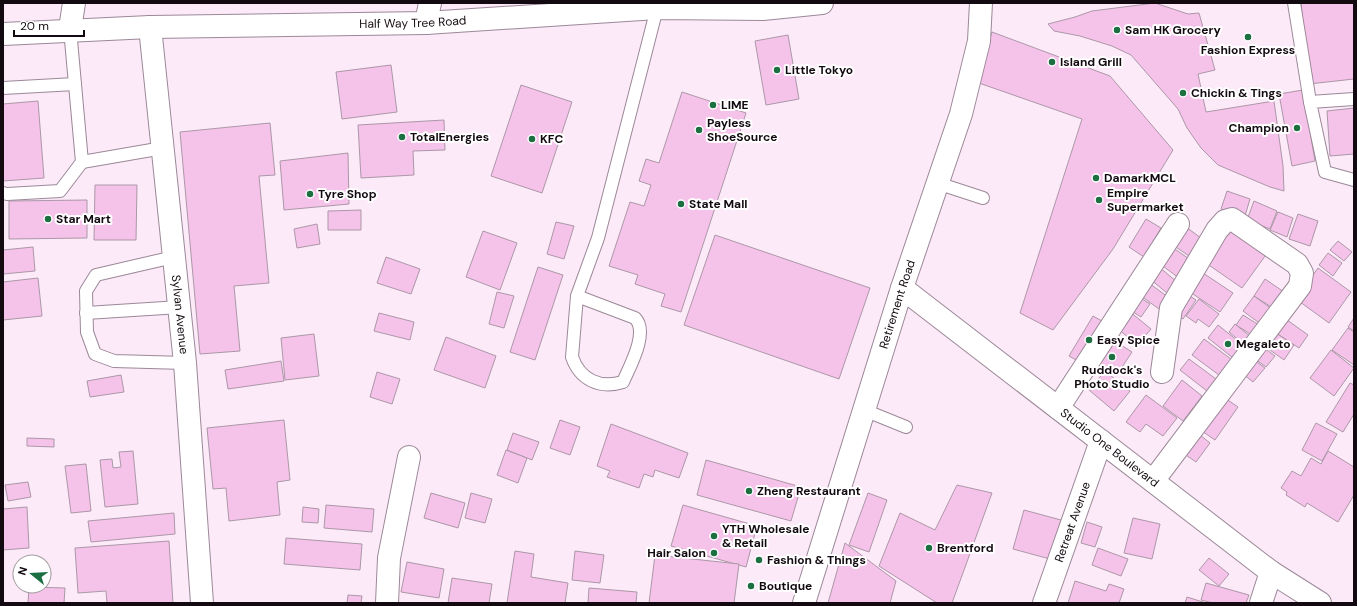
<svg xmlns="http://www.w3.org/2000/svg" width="1357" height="606" viewBox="0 0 1357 606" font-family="'DM Sans',sans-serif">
<rect width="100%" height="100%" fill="#fceaf8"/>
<!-- building -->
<g fill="#f5c3ea" stroke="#ac97a7">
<polygon points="1155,3 1188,14 1199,13 1215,70 1198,74 1206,112 1274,101 1283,166 1284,191 1270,187 1218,165 1201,148 1187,128 1178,109 1131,55 1112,46 1080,36 1054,31 1048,24 1075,17 1092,11"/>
<polygon points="1301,3 1354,3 1354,79 1309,84"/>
<polygon points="992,32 1110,76 1173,150 1113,249 1053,330 1020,313 1082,119 976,82"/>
<polygon points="788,35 799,99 766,105 755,41"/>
<polygon points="391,65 397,112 342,119 336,72"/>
<polygon points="521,85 572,102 542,193 491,176"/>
<polygon points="1303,90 1315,161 1292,166 1279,94"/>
<polygon points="682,92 746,113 681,312 661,306 665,294 635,284 638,275 609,266 630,202 644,206 651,185 639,181 646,159 659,163"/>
<polygon points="38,101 44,178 3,181 3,104"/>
<polygon points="1354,108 1354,154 1330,156 1327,111"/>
<polygon points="444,120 445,150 413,151 414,175 361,178 358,125"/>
<polygon points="270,123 275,175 259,176 269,283 234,286 240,351 200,354 180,132"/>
<polygon points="348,153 349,204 284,210 280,161"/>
<polygon points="95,185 137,185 136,240 94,240"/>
<polygon points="1227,191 1250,199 1245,216 1221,209"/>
<polygon points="87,200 87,238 9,239 9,201"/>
<polygon points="1254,201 1277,211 1270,229 1247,220"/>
<polygon points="361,210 361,230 328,230 328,211"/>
<polygon points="1278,212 1293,218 1287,237 1270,230"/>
<polygon points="1298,214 1318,221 1310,246 1289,239"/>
<polygon points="1146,219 1161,228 1144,257 1129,247"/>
<polygon points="556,222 574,226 564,259 547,254"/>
<polygon points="317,224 320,244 297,248 294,229"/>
<polygon points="1228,224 1268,252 1242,288 1203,261"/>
<polygon points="1186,227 1201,238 1189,256 1173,245"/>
<polygon points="483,231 517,243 500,290 466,277"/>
<polygon points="715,235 870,288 839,379 684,325"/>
<polygon points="1338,241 1352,252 1344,261 1330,250"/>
<polygon points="33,247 35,271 3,274 3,250"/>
<polygon points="1172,247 1192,261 1179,278 1160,264"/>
<polygon points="1328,253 1342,263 1333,276 1319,265"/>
<polygon points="386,257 420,269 411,294 377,283"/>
<polygon points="1158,266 1177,282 1168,294 1149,278"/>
<polygon points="538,267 563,275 535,360 510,352"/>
<polygon points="1318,268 1351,292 1329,323 1296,299"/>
<polygon points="1203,273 1233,293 1220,312 1190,292"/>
<polygon points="38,278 42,316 3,320 3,282"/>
<polygon points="1265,279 1284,292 1273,308 1254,296"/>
<polygon points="1146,281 1168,297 1159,309 1137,293"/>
<polygon points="497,292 514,296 504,328 489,324"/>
<polygon points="1187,294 1196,300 1183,319 1174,313"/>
<polygon points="1136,295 1150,304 1141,317 1127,308"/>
<polygon points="1254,296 1272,309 1262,325 1243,311"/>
<polygon points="1199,299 1219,314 1209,327 1198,319 1196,323 1186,316"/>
<polygon points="1129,311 1151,329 1137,345 1116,327"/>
<polygon points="379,313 414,322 410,340 374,331"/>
<polygon points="1243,315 1259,325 1252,335 1236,325"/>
<polygon points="1093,316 1109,325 1085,365 1069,356"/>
<polygon points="1283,317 1308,335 1299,348 1273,331"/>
<polygon points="1354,318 1354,331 1348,327"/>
<polygon points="1235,324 1251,337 1245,345 1229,332"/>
<polygon points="1218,325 1243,345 1233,358 1208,338"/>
<polygon points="1348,328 1354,332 1354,365 1332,350"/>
<polygon points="1273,331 1294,345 1284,360 1263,345"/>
<polygon points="314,334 319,376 285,380 281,338"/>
<polygon points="446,337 496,356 485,388 434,370"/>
<polygon points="1108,337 1132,352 1116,376 1093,361"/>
<polygon points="1204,339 1235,362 1223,378 1192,355"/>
<polygon points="1259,344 1275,356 1266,367 1251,356"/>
<polygon points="1331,350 1354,368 1334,396 1310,378"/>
<polygon points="1249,356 1265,368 1253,382 1238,370"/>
<polygon points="1189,359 1216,379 1207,391 1180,370"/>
<polygon points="281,361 284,381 228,389 225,370"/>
<polygon points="1105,371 1130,391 1114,411 1089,390"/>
<polygon points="377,372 400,379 392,404 370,397"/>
<polygon points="121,375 124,392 90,397 87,381"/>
<polygon points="1182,380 1202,396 1183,421 1163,406"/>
<polygon points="1350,383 1354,385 1354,414 1343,432 1326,422"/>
<polygon points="1146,395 1177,418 1163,436 1146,424 1140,432 1126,422"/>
<polygon points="1222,396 1238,407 1215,440 1199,429"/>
<polygon points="284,420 290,480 277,482 280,515 229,521 226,488 213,489 207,428"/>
<polygon points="560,420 580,427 570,455 550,448"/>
<polygon points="1316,423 1337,434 1322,461 1302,450"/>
<polygon points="611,424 688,453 679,478 655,470 653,477 644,474 639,488 607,477 610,471 597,466"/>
<polygon points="1195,431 1210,443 1196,462 1180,451"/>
<polygon points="513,433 539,442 532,460 507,450"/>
<polygon points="27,438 54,439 54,447 27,446"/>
<polygon points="506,450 527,458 518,483 497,475"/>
<polygon points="133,451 138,504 105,507 100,460 112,459 113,468 121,467 119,452"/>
<polygon points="1328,451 1354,467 1354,495 1338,522 1307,503 1305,507 1286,495 1287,492 1281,488 1292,471 1301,476 1311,458 1321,464"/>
<polygon points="706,460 801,487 791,521 697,495"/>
<polygon points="86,464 91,511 71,513 65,466"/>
<polygon points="28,482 31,497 8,501 5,485"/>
<polygon points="957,485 992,493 952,603 937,603 879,566 900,513 935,530"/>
<polygon points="431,493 465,503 458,528 424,518"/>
<polygon points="471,493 492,499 485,523 465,518"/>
<polygon points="868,493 887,500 869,552 849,545"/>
<polygon points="326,505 374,509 372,532 324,528"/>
<polygon points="683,505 757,526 746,567 671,546"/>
<polygon points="27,507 29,548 3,550 3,509"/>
<polygon points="303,507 319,509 318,523 302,522"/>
<polygon points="1024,510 1061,520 1050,559 1013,549"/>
<polygon points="174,513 175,534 91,542 88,521"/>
<polygon points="1133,518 1160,524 1152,559 1124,553"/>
<polygon points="1087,522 1102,527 1095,547 1081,543"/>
<polygon points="286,538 362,544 360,570 284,564"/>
<polygon points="169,541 173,603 107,603 106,591 78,593 75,548"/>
<polygon points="845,543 896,581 890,603 828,603"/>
<polygon points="1098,548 1128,559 1121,576 1092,565"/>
<polygon points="515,551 534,554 531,577 568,583 565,603 507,603"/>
<polygon points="575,551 604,555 600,583 572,580"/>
<polygon points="655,555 739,564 734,603 649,603"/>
<polygon points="1209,558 1229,574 1219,586 1199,570"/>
<polygon points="407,562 444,569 439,598 401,592"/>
<polygon points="452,578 492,584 489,603 448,603"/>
<polygon points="1075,581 1106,591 1109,584 1124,589 1119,603 1068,603"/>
<polygon points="1206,583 1249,595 1246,603 1213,603 1201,600"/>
<polygon points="29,587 65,588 64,603 28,603"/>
<polygon points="589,588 637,592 636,603 588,603"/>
<polygon points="348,595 362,596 361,603 347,603"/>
<polygon points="1187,597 1206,603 1185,603"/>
</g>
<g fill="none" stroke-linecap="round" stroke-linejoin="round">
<defs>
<g id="service">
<polyline points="1294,3 1310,102"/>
<polyline points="3,88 75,84"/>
<polyline points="1354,99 1310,102 1325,172 1354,180"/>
<polyline points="82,162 163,148"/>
<polyline points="937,183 983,198"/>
<polyline points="3,193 7,194 60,191 82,162 70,29"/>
<polyline points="174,257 96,275 86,291 87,332 95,354 114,361 185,363"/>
<path d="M577,296L635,318C649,332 630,366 623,382C600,389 580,380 572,357L577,296L598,238L657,8"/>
<polyline points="86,313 180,307"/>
<polyline points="864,410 906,427"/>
</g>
<g id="minor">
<path id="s1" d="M150,27L185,363L202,603"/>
<polyline points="70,29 74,3"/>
<polyline points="1058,408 1178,224"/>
<polyline points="1153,481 1300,286 1302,273 1297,264 1232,219 1225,221 1217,230 1171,308 1162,372"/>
<polyline points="387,603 389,558 409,457"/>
<path id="s2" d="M1044,603L1101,441"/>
<polyline points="1261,603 1271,572"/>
</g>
<g id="tertiary">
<polyline points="426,23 430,3"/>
<path id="s3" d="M902,288L1271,572L1320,603"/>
</g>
<g id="secondary">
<path id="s4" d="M3,34L150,27L426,23L657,8L763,9L822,3"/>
<path id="s5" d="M804,603L902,288L961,114L979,41L981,3"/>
</g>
</defs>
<!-- service casing -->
<use href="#service" stroke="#9c8898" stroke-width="14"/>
<!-- minor casing -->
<use href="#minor" stroke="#9c8898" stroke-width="24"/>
<!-- tertiary casing -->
<use href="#tertiary" stroke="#9c8898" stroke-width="24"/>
<!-- secondary casing -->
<use href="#secondary" stroke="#9c8898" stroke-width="24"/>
<!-- service -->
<use href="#service" stroke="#fff" stroke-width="12"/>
<!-- minor -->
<use href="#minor" stroke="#fff" stroke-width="22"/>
<!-- tertiary -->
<use href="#tertiary" stroke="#fff" stroke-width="22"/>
<!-- secondary -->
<use href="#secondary" stroke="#fff" stroke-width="22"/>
</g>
<!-- markers -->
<g fill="#1b6f40" stroke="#fff" stroke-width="1.5">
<circle cx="1117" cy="30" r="4"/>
<circle cx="1248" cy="37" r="4"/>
<circle cx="1052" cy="62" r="4"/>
<circle cx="777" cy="70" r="4"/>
<circle cx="1183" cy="93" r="4"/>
<circle cx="713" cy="105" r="4"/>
<circle cx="1297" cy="128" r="4"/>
<circle cx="699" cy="130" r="4"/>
<circle cx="402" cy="137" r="4"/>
<circle cx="532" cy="139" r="4"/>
<circle cx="1096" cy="178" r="4"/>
<circle cx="310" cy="194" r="4"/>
<circle cx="1099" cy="200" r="4"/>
<circle cx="681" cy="204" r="4"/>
<circle cx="48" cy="219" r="4"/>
<circle cx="1089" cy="340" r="4"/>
<circle cx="1228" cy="344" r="4"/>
<circle cx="1112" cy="357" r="4"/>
<circle cx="749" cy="491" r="4"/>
<circle cx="714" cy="536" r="4"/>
<circle cx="929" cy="548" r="4"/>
<circle cx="714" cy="553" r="4"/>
<circle cx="759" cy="560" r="4"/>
<circle cx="751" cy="586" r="4"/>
</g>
<g text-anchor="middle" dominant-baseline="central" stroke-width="4" stroke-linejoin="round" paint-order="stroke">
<!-- street labels -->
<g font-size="12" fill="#120a10" stroke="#fff">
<text stroke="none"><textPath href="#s4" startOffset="410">Half Way Tree Road</textPath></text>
<text stroke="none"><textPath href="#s5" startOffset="313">Retirement Road</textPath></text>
<text stroke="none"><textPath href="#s1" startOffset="289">Sylvan Avenue</textPath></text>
<text stroke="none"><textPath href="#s3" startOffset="262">Studio One Boulevard</textPath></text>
<text stroke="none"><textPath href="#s2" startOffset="86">Retreat Avenue</textPath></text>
</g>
<!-- poi labels -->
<g font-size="12" font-weight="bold" fill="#120a10" stroke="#fff" text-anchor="start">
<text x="1125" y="30">Sam HK Grocery</text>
<text x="1248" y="50" text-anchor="middle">Fashion Express</text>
<text x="1060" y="62">Island Grill</text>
<text x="785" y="70">Little Tokyo</text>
<text x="1191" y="93">Chickin &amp; Tings</text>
<text x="721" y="105">LIME</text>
<text x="707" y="123">Payless<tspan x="707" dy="14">ShoeSource</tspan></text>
<text x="1289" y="128" text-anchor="end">Champion</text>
<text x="410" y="137">TotalEnergies</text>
<text x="540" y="139">KFC</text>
<text x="1104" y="178">DamarkMCL</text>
<text x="1107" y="193">Empire<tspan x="1107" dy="14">Supermarket</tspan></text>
<text x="318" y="194">Tyre Shop</text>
<text x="689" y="204">State Mall</text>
<text x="56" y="219">Star Mart</text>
<text x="1097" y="340">Easy Spice</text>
<text x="1236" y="344">Megaleto</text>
<text x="1112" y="370" text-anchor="middle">Ruddock's<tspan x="1112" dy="14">Photo Studio</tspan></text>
<text x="757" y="491">Zheng Restaurant</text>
<text x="722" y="529">YTH Wholesale<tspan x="722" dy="14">&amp; Retail</tspan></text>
<text x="937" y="548">Brentford</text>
<text x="706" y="553" text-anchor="end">Hair Salon</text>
<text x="767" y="560">Fashion &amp; Things</text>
<text x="759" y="586">Boutique</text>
</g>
</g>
<!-- border -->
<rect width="1357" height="606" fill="none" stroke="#120a10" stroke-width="8"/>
<!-- north arrow -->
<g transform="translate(32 574) rotate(288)"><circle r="19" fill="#ffffff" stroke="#a09d9f"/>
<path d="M0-3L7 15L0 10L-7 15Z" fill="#1b6f40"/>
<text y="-6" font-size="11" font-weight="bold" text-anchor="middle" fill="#120a10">N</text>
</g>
<!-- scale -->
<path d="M14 30v6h70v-6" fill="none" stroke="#120a10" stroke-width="2"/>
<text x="20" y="30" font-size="12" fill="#120a10" stroke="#ffffff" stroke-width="3" paint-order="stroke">20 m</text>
</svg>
